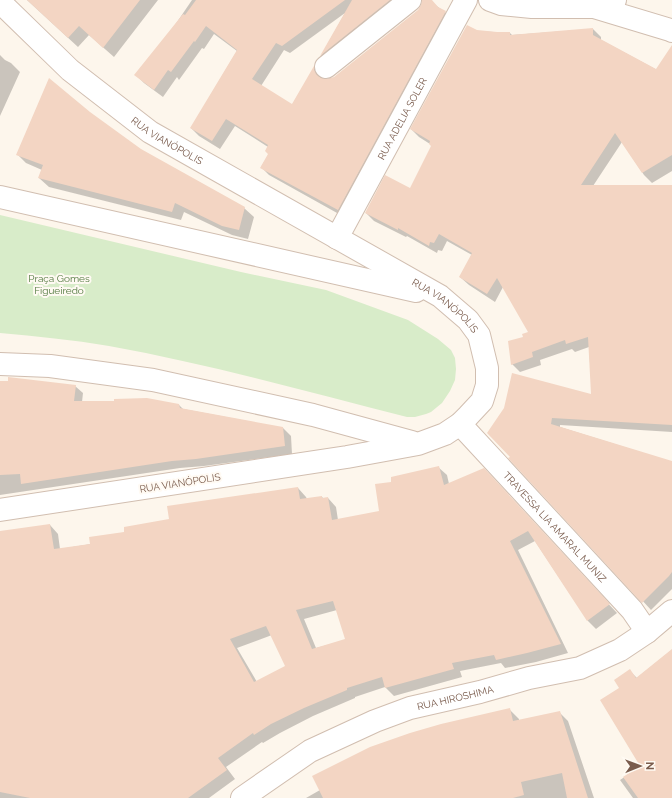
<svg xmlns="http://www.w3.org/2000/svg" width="672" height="798" viewBox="0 0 672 798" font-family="Raleway,sans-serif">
<rect width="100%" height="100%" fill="#fdf6ec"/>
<!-- green -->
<path fill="#d8ecc9" d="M0,215L241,272L326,290L408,320L438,339L451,350L455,358L456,369L455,380L450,391L442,403L431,412L426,414L415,417H407C308,392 209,364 109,346C73,340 36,336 0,333Z"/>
<!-- shadow -->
<g fill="#0003" fill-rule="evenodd">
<polygon points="27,0 158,0 114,57 89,35 78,47"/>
<polygon points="192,0 408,0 328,63 321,56 345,13 290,53 284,50 261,86 292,105 314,68 322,75 321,78 328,80 334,78 419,10 423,5 423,0 430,0 438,7 445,12 453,20 346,218 269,175 261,167 269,154 268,147 235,126 220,149 199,136 191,128 237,51 214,34 204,49 202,48 179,80 177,77 163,97 144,83 136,75 175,25"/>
<polygon points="593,29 601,37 601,40 657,70 672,63 672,171 652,183 644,175 622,142 593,186 672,186 672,432 560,425 560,427 672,462 672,589 651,610 489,433 592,395 589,347 575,352 572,349 540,360 541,365 520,372 512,364 524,337 530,332 503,287 495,302 469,285 460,277 472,255 447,241 442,251 438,250 437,253 407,236 406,237 374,221 366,213 411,189 432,146 430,144 419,137 411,129 477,31 510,33 512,35"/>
<polygon points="0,55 5,60 11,63 20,72 0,116"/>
<polygon points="89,113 140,150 244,208 254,217 248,239 232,235 184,212 181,220 49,187 39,178 42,170 26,163 17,154"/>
<polygon points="0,382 75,386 83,393 82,402 179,405 183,409 283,428 291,436 292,454 204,466 180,468 0,495"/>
<path d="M438,467L447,475L449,484L492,478L617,613L596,629L588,621L535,541L518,550L568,653L536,662L505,668L501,663L460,671L462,677L394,696L385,687L355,697V698L313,716L280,733L263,743L262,742L226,767L235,779L209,798H0V532L50,525L58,534L60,549L91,544L126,532L170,520L298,488L306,497L307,499L322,497L324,499L328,498L336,507L338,520L380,512L392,483ZM337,610L347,640L316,648L304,619ZM272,635L287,667L257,682L237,648Z"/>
<polygon points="672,650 672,798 633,798 620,780 641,766 620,688 630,671 637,678"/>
<polygon points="510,710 519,719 519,721 559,712 568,721 594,798 306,798 320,790"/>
</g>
<!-- building -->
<g fill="#f3d5c3" fill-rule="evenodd">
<polygon points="27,0 140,0 103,48 79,26 68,38"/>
<polygon points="196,0 345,0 282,46 276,43 252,79 292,104 314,66 314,69 316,74 321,78 327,79 334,77 418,10 421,5 422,0 432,0 438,7 446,11 338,210 260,168 268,154 265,151 268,145 226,119 212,141 190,128 237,50 206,26 195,42 194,41 171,72 168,70 154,90 134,75 183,14 185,15"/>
<polygon points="352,0 390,0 320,56"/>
<polygon points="467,25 477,30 497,32 510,32 510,35 593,28 593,35 656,69 672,45 672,155 642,173 615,133 581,185 672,185 672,425 552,418 551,424 672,461 672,572 669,576 642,603 508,458 510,457 487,433 504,408 512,373 591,394 588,337 566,344 565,340 532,352 533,357 511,365 508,341 523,337 522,334 528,332 497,278 487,294 459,277 472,253 439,234 434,243 430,242 429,246 398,228 398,230 365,213 385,175 410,188 431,146 429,144 430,141 410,129"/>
<polygon points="49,78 90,112 141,149 245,207 239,230 222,226 175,203 172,212 38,178 43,165 16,155"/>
<polygon points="8,377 76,385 74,401 114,401 114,399 147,398 179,404 180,408 283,427 285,446 196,459 172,461 21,484 20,474 0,475 0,381 8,381"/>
<path d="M439,466L444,485L484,468L610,604L587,621L528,531L510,541L561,644L527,653L496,660L494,655L452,663L454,669L385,688L382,677L347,688V690L304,708L271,724L254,735L253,733L218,758L227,770L188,798H30L0,792V531L50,524L54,549L90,544L89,537L124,532V527L169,519L167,506L298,487L300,499L322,496V498L328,497L332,520L379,511L375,484L391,482V477ZM333,601L345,639L312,649L296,610ZM266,626L285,666L254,682L230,639Z"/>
<polygon points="672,649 672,798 638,798 623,777 640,766 600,700 619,688 614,680 630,669 636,678"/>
<polygon points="510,708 513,721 560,711 588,798 567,798 562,773 521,782 524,795 513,798 323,798 312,776 370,747 410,733 441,724"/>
</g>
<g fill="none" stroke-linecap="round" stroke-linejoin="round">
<defs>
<g id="minor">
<polyline points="490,0 501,4 532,7 594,7 615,0"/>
<path id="s1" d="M0,2L70,70L150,132L440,296L468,320L479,335L487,368V385L482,401L468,416L460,424L445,434L418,444L347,457L0,510"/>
<polyline points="594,7 670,30 672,31"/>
<polyline points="326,67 410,0"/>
<polyline points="0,197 416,291"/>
<path id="s2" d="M337,238L466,0"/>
<polyline points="0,364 50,366 153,380 313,415 412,442"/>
<path id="s3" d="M460,424L632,610L647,632"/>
<path id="s4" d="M242,798L310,751L375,721L410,708L480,692L529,678L580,668L620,650L647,632L672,611"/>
</g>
</defs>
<!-- minor casing -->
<use href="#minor" stroke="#d1beb0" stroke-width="24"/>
<!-- minor -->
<use href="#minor" stroke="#fff" stroke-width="22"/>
</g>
<g text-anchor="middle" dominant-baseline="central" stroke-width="4" stroke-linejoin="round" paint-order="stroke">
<!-- street labels -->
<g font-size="10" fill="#7a5c4d" stroke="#fffaf3">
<text stroke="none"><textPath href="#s2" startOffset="136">RUA ADELIA SOLER</textPath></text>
<text stroke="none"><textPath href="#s1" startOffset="218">RUA VIANÓPOLIS</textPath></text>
<text stroke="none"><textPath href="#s1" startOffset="542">RUA VIANÓPOLIS</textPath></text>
<text transform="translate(180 483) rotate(-9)">RUA VIANÓPOLIS</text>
<text stroke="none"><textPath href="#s3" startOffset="140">TRAVESSA LIA AMARAL MUNIZ</textPath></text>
<text stroke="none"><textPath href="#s4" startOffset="238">RUA HIROSHIMA</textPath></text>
</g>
<!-- park labels -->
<g font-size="10" fill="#537a41" stroke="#fffaf3">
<text x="59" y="278">Praça Gomes<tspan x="59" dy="12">Figueiredo</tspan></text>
</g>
</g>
<!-- north arrow -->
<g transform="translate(640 766) rotate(89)" stroke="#fffaf3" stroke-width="3" paint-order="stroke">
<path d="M0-3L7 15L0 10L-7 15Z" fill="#7a5c4d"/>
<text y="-6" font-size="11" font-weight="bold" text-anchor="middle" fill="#7a5c4d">N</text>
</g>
</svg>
